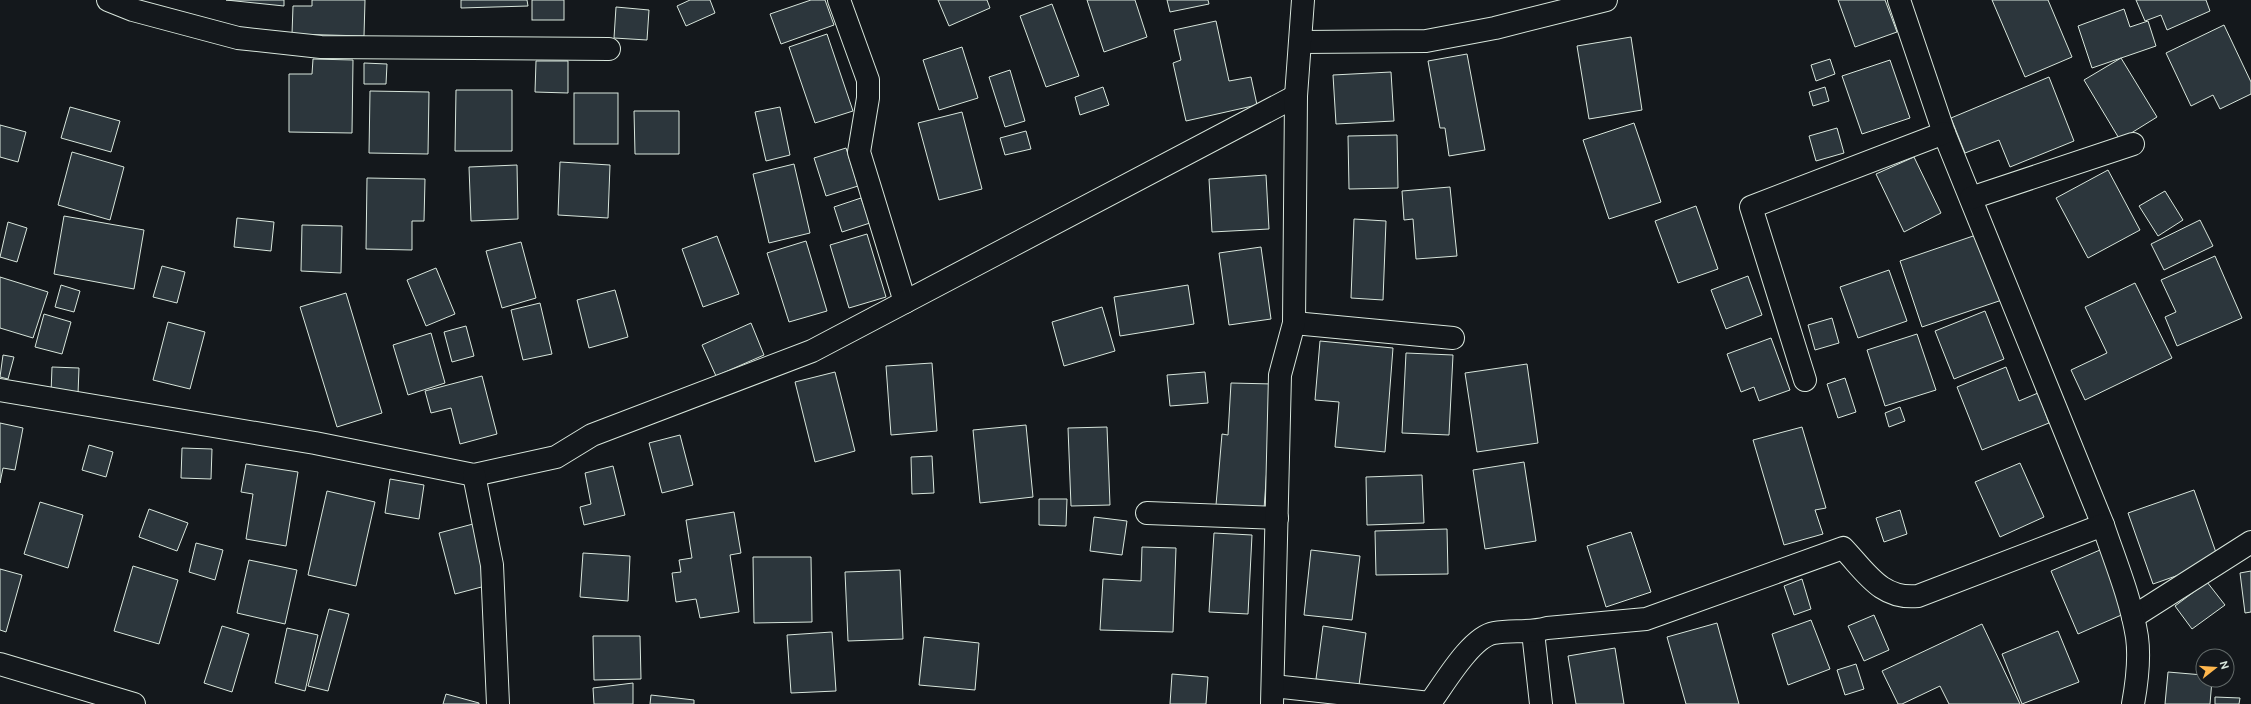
<svg xmlns="http://www.w3.org/2000/svg" width="2251" height="704" viewBox="0 0 2251 704" font-family="Ubuntu,sans-serif">
<rect width="100%" height="100%" fill="#14181c"/>
<!-- building -->
<g fill="#2c363c" stroke="#d8e6dc">
<polygon points="226,0 284,0 284,6"/>
<polygon points="312,0 365,0 364,36 292,34 293,6 312,6"/>
<polygon points="461,0 527,0 528,6 461,8"/>
<rect x="532" y="0" width="32" height="20"/>
<polygon points="690,0 710,0 715,13 686,26 677,6"/>
<polygon points="811,0 825,0 834,25 781,44 770,14"/>
<polygon points="938,0 987,0 990,8 949,26"/>
<polygon points="1087,0 1135,0 1147,37 1104,52"/>
<polygon points="1167,0 1208,0 1209,4 1170,12"/>
<polygon points="1838,0 1885,0 1897,32 1855,47"/>
<polygon points="1992,0 2048,0 2072,57 2025,77"/>
<polygon points="2136,0 2206,0 2210,11 2167,30 2161,15 2145,21"/>
<polygon points="1052,4 1079,76 1046,87 1020,16"/>
<polygon points="616,7 649,10 647,40 614,38"/>
<polygon points="2124,9 2130,27 2148,21 2156,46 2092,68 2078,26"/>
<polygon points="1216,21 1229,81 1251,77 1257,105 1186,121 1173,63 1181,60 1174,30"/>
<polygon points="2224,25 2251,82 2251,94 2220,109 2213,95 2191,106 2166,53"/>
<polygon points="827,34 853,111 815,123 789,47"/>
<polygon points="1631,37 1642,110 1589,119 1577,46"/>
<polygon points="962,47 978,98 939,110 923,60"/>
<polygon points="1467,54 1485,150 1449,156 1445,128 1440,128 1428,61"/>
<polygon points="2121,58 2157,117 2120,140 2084,80"/>
<polygon points="313,59 353,60 352,133 289,132 289,74 312,74"/>
<polygon points="1830,59 1835,74 1816,81 1811,65"/>
<polygon points="1890,60 1910,118 1862,134 1842,76"/>
<polygon points="536,61 568,61 568,93 535,92"/>
<polygon points="364,63 387,64 386,84 364,84"/>
<polygon points="1010,70 1025,121 1005,127 989,77"/>
<polygon points="1391,72 1394,121 1336,124 1333,75"/>
<polygon points="2049,77 2074,141 2010,167 1999,140 1965,153 1951,118"/>
<polygon points="1103,87 1109,105 1080,115 1075,97"/>
<polygon points="1825,87 1829,101 1813,106 1809,92"/>
<polygon points="456,90 512,90 512,151 455,151"/>
<polygon points="370,91 429,92 428,154 369,153"/>
<rect x="574" y="93" width="44" height="51"/>
<polygon points="70,107 120,121 111,152 61,138"/>
<polygon points="780,107 790,155 766,161 755,112"/>
<polygon points="634,111 679,111 679,154 635,154"/>
<polygon points="962,112 982,189 939,200 918,123"/>
<polygon points="1634,123 1661,202 1609,219 1583,140"/>
<polygon points="0,125 26,132 18,162 0,157"/>
<polygon points="1837,128 1844,153 1816,161 1809,136"/>
<polygon points="1026,131 1031,149 1005,155 1000,138"/>
<polygon points="1397,135 1398,188 1349,189 1348,136"/>
<polygon points="846,148 858,186 826,196 814,158"/>
<polygon points="72,152 124,167 110,220 58,205"/>
<polygon points="1914,157 1941,213 1904,232 1876,174"/>
<polygon points="560,162 610,165 608,218 558,215"/>
<polygon points="794,164 810,233 769,243 753,174"/>
<polygon points="517,165 518,219 471,221 469,167"/>
<polygon points="2108,170 2140,230 2088,258 2056,198"/>
<polygon points="1266,175 1269,229 1212,232 1209,179"/>
<polygon points="367,178 425,179 424,221 412,221 412,250 366,249"/>
<polygon points="1450,187 1457,256 1416,259 1413,219 1404,220 1402,191"/>
<polygon points="2165,191 2183,220 2158,236 2139,206"/>
<polygon points="861,198 870,223 842,232 834,207"/>
<polygon points="1696,206 1718,269 1678,283 1655,221"/>
<polygon points="64,216 144,230 134,289 54,274"/>
<polygon points="237,218 274,222 271,251 234,247"/>
<polygon points="1354,219 1386,221 1383,300 1351,298"/>
<polygon points="2200,220 2213,246 2164,270 2151,244"/>
<polygon points="8,222 27,228 17,262 0,257"/>
<polygon points="302,225 342,226 341,273 301,271"/>
<polygon points="867,234 886,297 849,308 830,245"/>
<polygon points="1979,234 2002,300 1922,327 1900,261"/>
<polygon points="717,236 739,294 703,307 682,249"/>
<polygon points="806,241 827,311 789,322 767,253"/>
<polygon points="521,242 536,298 502,308 486,251"/>
<polygon points="1261,247 1271,319 1229,325 1219,253"/>
<polygon points="2215,256 2242,318 2177,346 2165,317 2176,312 2161,280"/>
<polygon points="162,266 185,272 177,303 153,297"/>
<polygon points="436,268 455,314 426,326 407,280"/>
<polygon points="1889,270 1907,321 1858,338 1840,287"/>
<polygon points="1748,276 1762,315 1726,329 1711,290"/>
<polygon points="0,277 48,292 33,338 0,328"/>
<polygon points="2135,283 2172,358 2085,400 2071,370 2107,353 2085,307"/>
<polygon points="61,285 80,291 74,312 55,307"/>
<polygon points="1188,285 1194,324 1120,336 1114,297"/>
<polygon points="615,290 628,337 589,348 577,300"/>
<polygon points="346,293 382,413 337,427 300,307"/>
<polygon points="540,303 552,354 523,360 511,310"/>
<polygon points="1102,307 1115,351 1064,366 1052,322"/>
<polygon points="1985,311 2004,359 1954,379 1935,331"/>
<polygon points="44,314 71,322 62,354 35,347"/>
<polygon points="1832,318 1839,343 1815,350 1808,325"/>
<polygon points="168,322 205,332 190,389 153,380"/>
<polygon points="751,323 764,355 716,376 702,345"/>
<polygon points="466,326 474,356 452,362 444,332"/>
<polygon points="431,333 445,383 408,395 393,345"/>
<polygon points="1917,334 1936,390 1885,406 1867,350"/>
<polygon points="1771,338 1790,390 1759,401 1754,387 1741,392 1727,354"/>
<polygon points="1320,341 1393,348 1385,452 1335,447 1339,402 1315,400"/>
<polygon points="1406,353 1453,355 1449,435 1402,433"/>
<polygon points="3,355 14,357 8,379 0,377"/>
<polygon points="932,363 937,431 891,435 886,366"/>
<polygon points="1527,364 1538,443 1477,452 1465,373"/>
<polygon points="52,367 79,368 78,394 51,393"/>
<polygon points="2006,367 2019,401 2038,393 2049,423 1982,450 1957,387"/>
<polygon points="835,372 855,451 815,462 795,382"/>
<polygon points="1205,372 1208,403 1170,406 1167,375"/>
<polygon points="482,376 497,434 460,444 451,408 431,413 425,391"/>
<polygon points="1845,378 1856,412 1838,418 1827,384"/>
<polygon points="1231,383 1273,384 1264,509 1216,505 1222,434 1228,435"/>
<polygon points="1900,407 1905,421 1889,427 1885,413"/>
<polygon points="0,423 23,428 15,470 3,468 0,483"/>
<polygon points="1026,425 1033,497 980,503 973,430"/>
<polygon points="1107,427 1110,505 1071,506 1068,428"/>
<polygon points="1802,427 1826,508 1815,510 1823,534 1784,545 1753,440"/>
<polygon points="680,435 693,485 662,493 649,443"/>
<polygon points="89,445 113,452 106,477 82,470"/>
<polygon points="182,448 212,449 211,479 181,478"/>
<polygon points="932,456 934,493 912,494 911,457"/>
<polygon points="1524,462 1536,541 1485,549 1473,470"/>
<polygon points="2020,463 2044,517 2000,537 1975,482"/>
<polygon points="246,464 298,472 286,546 246,539 253,494 241,492"/>
<polygon points="613,466 625,515 584,525 580,507 591,504 585,473"/>
<polygon points="1422,475 1424,523 1367,525 1366,477"/>
<polygon points="390,479 424,485 419,519 385,513"/>
<polygon points="2194,490 2219,561 2153,584 2128,513"/>
<polygon points="327,491 375,502 356,586 308,575"/>
<polygon points="1039,499 1067,499 1066,526 1039,525"/>
<polygon points="40,502 83,515 68,568 24,554"/>
<polygon points="149,509 188,523 177,551 139,537"/>
<polygon points="1900,510 1907,534 1884,542 1876,518"/>
<polygon points="734,512 741,553 730,555 739,612 700,618 696,599 676,602 672,573 681,572 679,560 692,558 686,520"/>
<polygon points="1094,517 1127,521 1122,555 1090,551"/>
<polygon points="473,524 489,585 455,594 439,533"/>
<polygon points="1447,529 1448,574 1376,575 1375,531"/>
<polygon points="1631,532 1651,592 1606,607 1587,546"/>
<polygon points="1214,533 1252,535 1248,614 1209,612"/>
<polygon points="196,543 223,550 215,580 189,572"/>
<polygon points="1142,547 1176,548 1173,632 1100,630 1103,579 1141,581"/>
<polygon points="1311,550 1360,556 1352,620 1304,615"/>
<polygon points="2100,550 2126,613 2078,634 2051,571"/>
<polygon points="583,553 630,556 628,601 580,597"/>
<polygon points="753,557 811,557 812,622 754,623"/>
<polygon points="249,560 297,570 285,624 237,613"/>
<polygon points="133,566 178,580 159,644 114,631"/>
<polygon points="0,569 22,575 6,632 0,630"/>
<polygon points="900,570 903,639 848,641 845,572"/>
<polygon points="2251,571 2251,612 2245,613 2240,573"/>
<polygon points="1802,579 1811,609 1794,615 1784,586"/>
<polygon points="2207,582 2225,605 2192,629 2175,606"/>
<polygon points="329,609 349,614 328,691 308,686"/>
<polygon points="1874,615 1889,650 1864,661 1848,626"/>
<polygon points="1811,620 1830,669 1788,685 1772,634"/>
<polygon points="1717,623 1739,704 1686,704 1667,637"/>
<polygon points="1982,624 2020,704 1949,704 1940,686 1902,704 1898,704 1882,671"/>
<polygon points="222,626 249,634 232,692 204,683"/>
<polygon points="1323,626 1366,633 1359,685 1316,679"/>
<polygon points="287,628 318,635 305,691 275,683"/>
<polygon points="2058,631 2079,682 2022,704 2002,654"/>
<polygon points="832,632 836,691 791,693 787,635"/>
<polygon points="593,636 640,636 641,679 594,680"/>
<polygon points="924,637 979,643 975,690 919,685"/>
<polygon points="1615,648 1624,704 1576,704 1568,656"/>
<polygon points="1856,664 1864,689 1845,695 1837,670"/>
<polygon points="2168,672 2203,675 2203,680 2212,680 2210,704 2165,704"/>
<polygon points="1172,674 1208,677 1206,704 1170,704"/>
<polygon points="633,683 633,704 594,704 593,688"/>
<polygon points="446,694 479,703 479,704 443,704"/>
<polygon points="651,695 694,700 694,704 650,704"/>
<polygon points="2215,697 2240,698 2239,704 2215,704"/>
</g>
<g fill="none" stroke-linecap="round" stroke-linejoin="round">
<defs>
<g id="street">
<polyline points="108,0 133,10 238,38 321,47 609,49"/>
<polyline points="839,0 868,80 868,98 859,152 905,302"/>
<polyline points="1899,0 1944,133 2103,525"/>
<polyline points="1302,42 1426,41 1495,28 1606,0"/>
<polyline points="1971,198 2133,144"/>
<polyline points="1294,323 1453,338"/>
<polyline points="1805,380 1751,207 1944,133"/>
<polyline points="0,390 315,443 474,475 556,457 592,435 812,351 1296,96"/>
<polyline points="474,475 492,565 498,704"/>
<polyline points="1147,513 1277,518"/>
<polyline points="2133,617 2251,542"/>
<polyline points="1533,632 1541,704"/>
<path d="M1273,686L1430,703C1444,684 1471,637 1494,633C1512,630 1529,633 1547,628L1646,619L1843,548C1866,572 1881,600 1918,596L2103,525C2115,561 2131,599 2137,637C2140,659 2137,682 2133,704"/>
<polyline points="1272,704 1280,375 1294,323 1296,96 1303,0"/>
</g>
<polyline id="secondary" points="0,664 134,704"/>
</defs>
<!-- street casing -->
<use href="#street" stroke="#d8e6dc" stroke-width="24"/>
<!-- secondary casing -->
<use href="#secondary" stroke="#d8e6dc" stroke-width="24"/>
<!-- street -->
<use href="#street" stroke="#14181c" stroke-width="22"/>
<!-- secondary -->
<use href="#secondary" stroke="#14181c" stroke-width="22"/>
</g>
<!-- north arrow -->
<g transform="translate(2215 668) rotate(73)"><circle r="19" fill="#14181c" stroke="#626a69"/>
<path d="M0-3L7 15L0 10L-7 15Z" fill="#ffb74d"/>
<text y="-6" font-size="11" font-weight="bold" text-anchor="middle" fill="#d8e6dc">N</text>
</g>
</svg>
